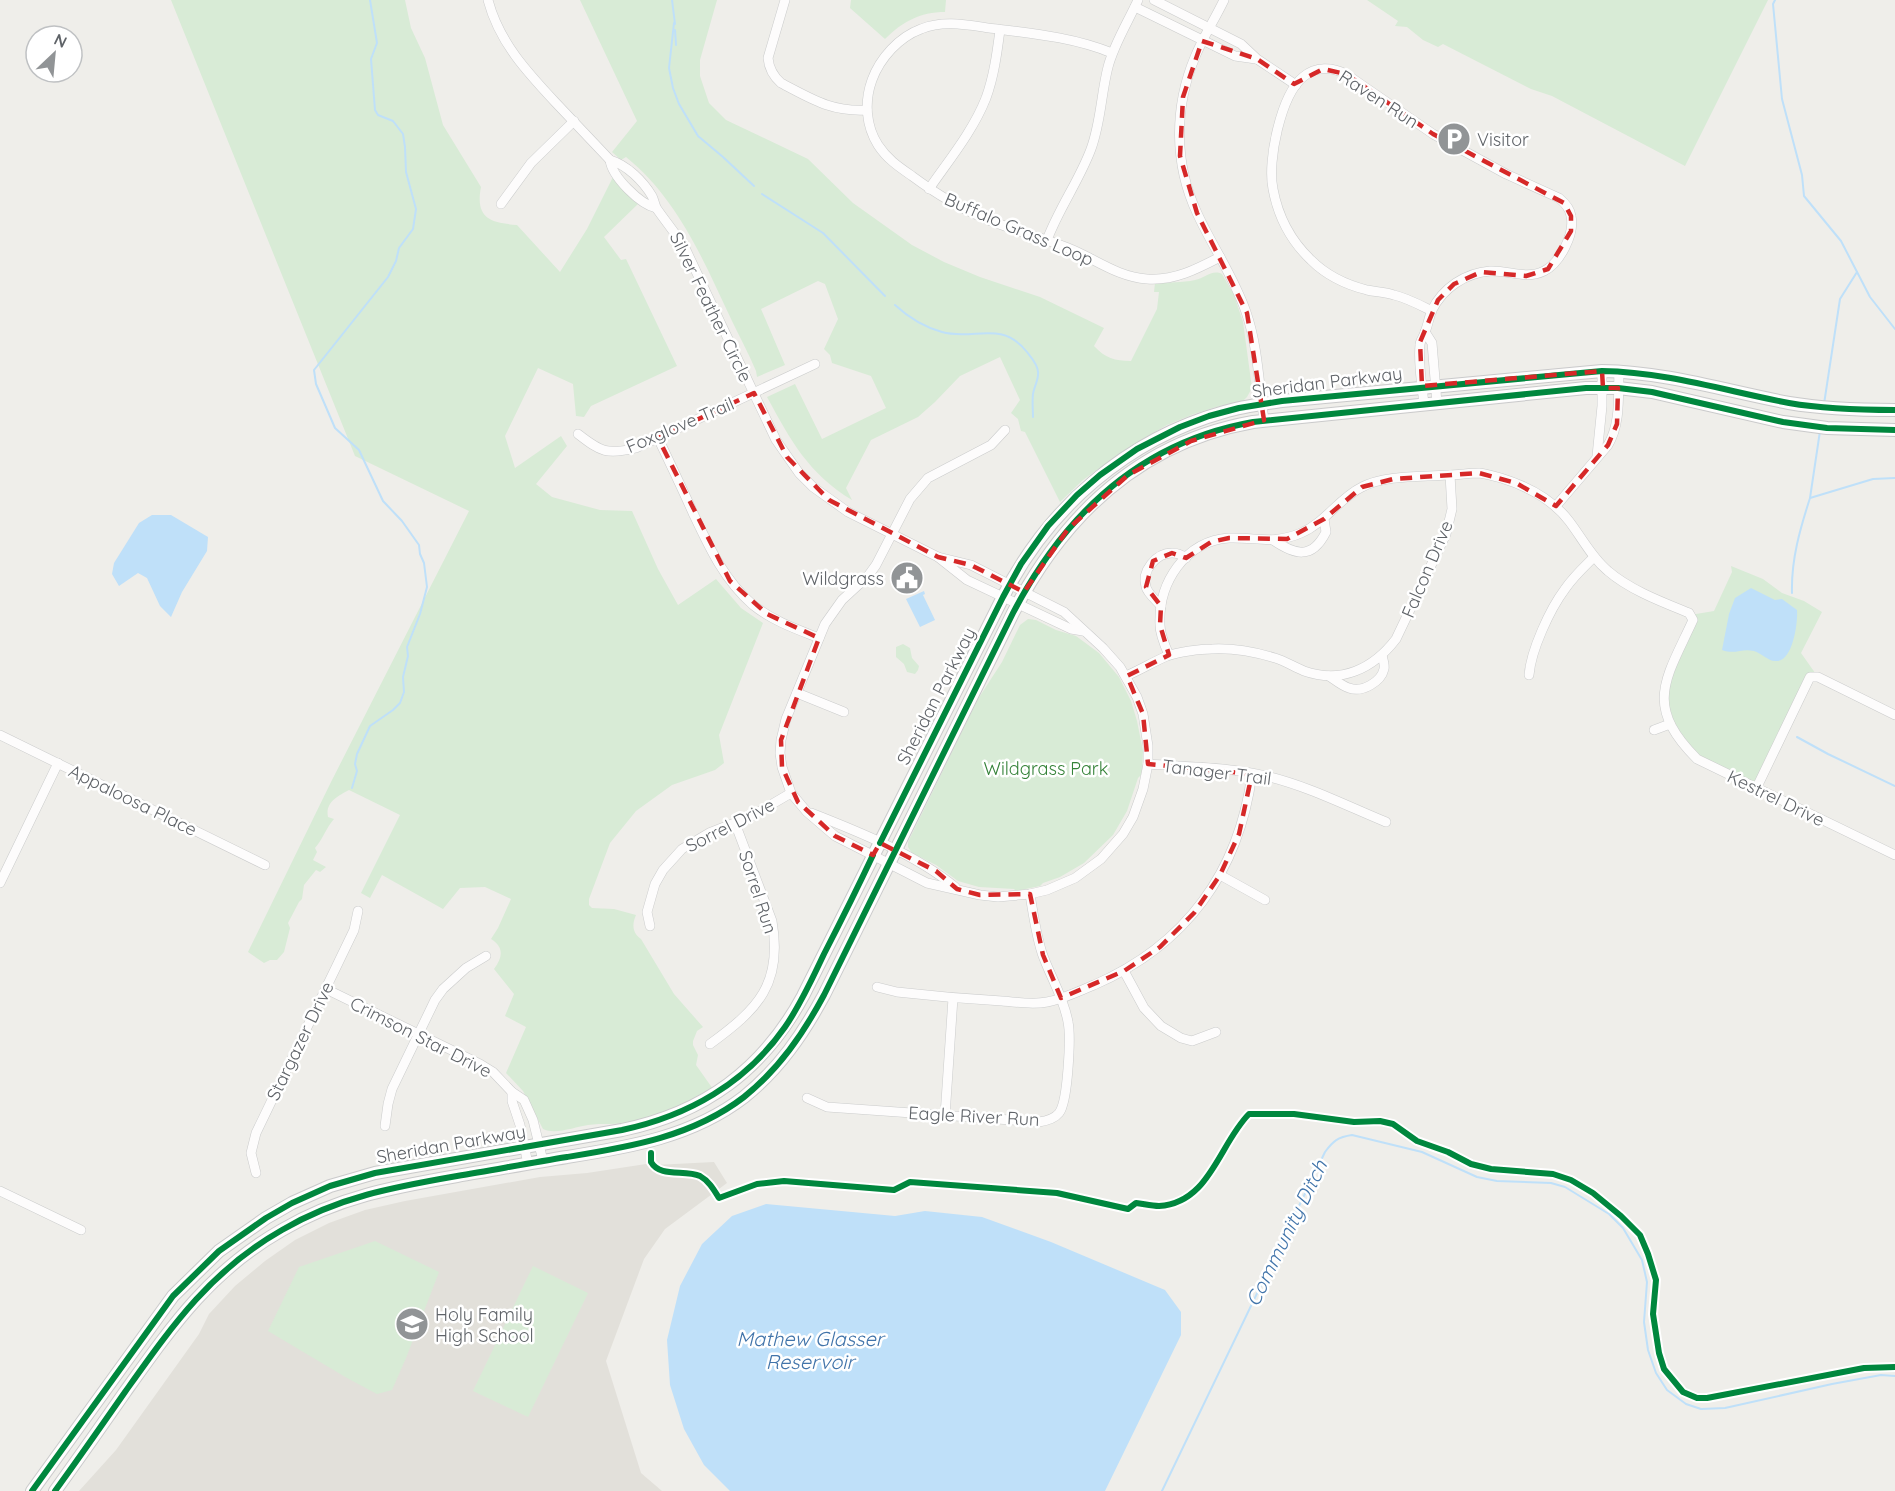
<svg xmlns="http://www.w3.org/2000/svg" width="1895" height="1491" viewBox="0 0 1895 1491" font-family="Quicksand,sans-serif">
<rect width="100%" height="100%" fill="#efeeea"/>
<!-- education -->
<polygon fill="#e2e0da" points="714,1162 727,1183 665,1229 644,1259 606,1361 641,1473 662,1491 79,1491 116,1450 199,1334 209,1314 235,1286 265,1261 295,1240 329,1223 365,1210 405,1201 540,1177 587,1173 646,1164 655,1165"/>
<!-- green -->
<g fill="#d8ebd6">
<path d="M171,0H405L411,28L425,58L443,125L481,187C475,218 490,223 517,225L560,272L587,229L614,175L639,203L604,237L621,260L626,259L677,366L591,406L584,417L576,416L573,384L538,368L505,436L515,468L561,436L567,446L536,484L552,497L600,510L632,511L658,569L678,605L716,579L741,608L763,623L719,735L724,763L715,770L672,785L636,811L610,843L589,899V905L592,908L614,909L636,915C632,924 632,933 641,939L674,994L703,1027L697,1031L693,1041V1045L698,1055L696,1065L713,1089C686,1103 660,1116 630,1122C617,1125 602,1123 588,1125C575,1127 555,1135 543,1129L523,1091L506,1073L526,1027L505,1016L514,994L494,969C503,957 504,947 491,939L498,928L511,899L485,887L460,888L443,909L382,875L370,898L361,893L400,815L349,790C338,796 325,802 328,817L334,819C326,828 323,839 315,848L317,852L313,860L326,867L320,872L316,870L304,885L302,899L299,902L288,923L290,928L284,952L277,960H270L264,963L248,952L331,782L469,511L355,456Z"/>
<path d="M580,0H717L700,60V76L709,103L726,120L808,159L853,203L912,245L944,262L980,277L1040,297L1104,328L1094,346C1105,358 1115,361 1131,361L1157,309L1159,292H1154L1155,283C1168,282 1182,283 1195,280C1205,278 1212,269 1222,274L1234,295L1243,322L1252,388L1247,397L1243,401L1216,407L1194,414L1167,425L1129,447L1083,480L1060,502L1025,432L1021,431L1018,419L1011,413L1020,400L1000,357L960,376L935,402L918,417L871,440L846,488L852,500C808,473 791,441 767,397L795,384L822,439L886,408L871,376L832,363L830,355L824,349L838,319L825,284L818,281L761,309L785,365L757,377L756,371C749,354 740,338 732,321C704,262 679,200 626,157L621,160L612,152L637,121Z"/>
<path d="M851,0H946L945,12C920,12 902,22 885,39L850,8Z"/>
<polygon points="1367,0 1768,0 1685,166 1552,96 1531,89 1443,44 1438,47 1423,40 1407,27 1395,26 1398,21"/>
<polygon points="1731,566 1763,579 1782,593 1804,601 1822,612 1801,653 1818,677 1810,678 1756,789 1686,748 1664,703 1690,615 1714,611 1732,572"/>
<polygon points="1028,619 1036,620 1056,630 1076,636 1099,653 1119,677 1131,701 1137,721 1143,751 1142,774 1138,778 1127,811 1113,835 1084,863 1060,877 1043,883 1040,886 1016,891 1014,889 979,887 958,881 936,865 912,853 908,847 908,842 978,699 1002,662 1020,625"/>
<polygon points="903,644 910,648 912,658 919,666 918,670 915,674 907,672 904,664 896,657 896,647"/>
<polygon points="375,1241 439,1272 406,1358 392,1390 377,1394 347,1378 268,1331 299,1267"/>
<polygon points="533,1266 588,1293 528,1417 473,1391"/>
</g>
<!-- water -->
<g fill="#bfe0f9">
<polygon points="152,515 171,515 208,537 207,551 182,592 171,617 160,606 147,578 138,573 119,586 112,574 114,563 139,523"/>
<path d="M1751,588L1775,600L1782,599L1797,610C1798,622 1793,663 1775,661C1768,661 1761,653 1754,651C1741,648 1736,655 1722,650L1729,614L1735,598Z"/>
<polygon points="924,591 925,594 923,595 935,620 920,627 906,599"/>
<polygon points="766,1204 895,1216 925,1211 982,1217 1051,1242 1165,1290 1181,1312 1181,1335 1105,1491 730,1491 704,1465 684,1429 670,1385 667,1340 680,1286 702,1244 732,1216"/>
</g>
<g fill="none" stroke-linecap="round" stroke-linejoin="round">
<!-- stream -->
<g stroke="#bfe0f9" stroke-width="2">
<polyline points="672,0 675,24"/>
<polyline points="1775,0 1773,4 1782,99 1802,175 1804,196 1841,241 1870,297 1895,329"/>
<polyline points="674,23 669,68 673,88 679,104 698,136 723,157 754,186"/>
<polyline points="675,30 676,45"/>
<polyline points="762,194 823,233 885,296"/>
<path d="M895,305C908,317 924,327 942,332C974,341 1001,319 1027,352C1031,357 1038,365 1038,372C1039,379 1034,387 1033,394C1032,402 1033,410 1033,417"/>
<polyline points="1824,404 1840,299 1857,272"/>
<polyline points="1810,498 1820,431"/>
<path d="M1792,593C1791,560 1800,529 1810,498L1873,479L1895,478"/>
<polyline points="1797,737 1828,754 1895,786"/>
<polyline points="352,788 357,771 355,764 357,754 370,726 393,710 400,703 404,692 403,677 408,656 407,647 420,614 427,587 424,563 420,554 419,545 402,521 383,501 359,450 335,428 316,384 314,370 388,277 396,261 399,248 413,229 416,209 406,172 405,147 403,134 393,121 378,115 375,110 371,59 377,43 370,0"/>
<path d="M1162,1491L1325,1152C1333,1141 1338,1137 1352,1135L1422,1152L1477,1177L1497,1181L1551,1183L1565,1187L1609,1214L1623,1228L1642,1260L1647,1282L1644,1322L1648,1350L1656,1373L1667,1390L1686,1404L1701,1409L1725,1408L1832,1384L1881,1375L1895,1376"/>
</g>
<defs>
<g id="street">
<path d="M488,0C499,42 527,72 556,103C574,122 592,141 610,160C627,165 643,181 652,196C654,200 655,206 657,209C666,222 676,234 685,248L776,440L799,473L813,487L848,512L938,557L967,580L1071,629L1083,631"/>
<path d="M785,0L768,58C769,69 773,76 781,83C812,99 831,112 867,110"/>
<polyline points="1154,0 1241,44 1257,59 1296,85"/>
<path d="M1224,0C1215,19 1203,37 1195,57C1174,107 1174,164 1197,213C1212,246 1234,277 1246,312C1258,346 1259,385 1264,420"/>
<polyline points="1135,7 1235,56 1256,59"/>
<path d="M1112,53C1075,38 1037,34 997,29C972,26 945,19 921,29C899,37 880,58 872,80C864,102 866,126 878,145C887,159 899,167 912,176C935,193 959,208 986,219C1013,230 1041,237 1068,248C1094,258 1117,277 1147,279C1174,281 1197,269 1220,257"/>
<path d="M610,160C612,177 640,204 656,208"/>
<path d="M929,189C949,160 973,131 986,98C994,76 997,53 1000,30"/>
<polyline points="501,204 531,163 574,121"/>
<path d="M1047,240C1059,208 1079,181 1091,149C1101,122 1101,94 1108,67C1114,44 1128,22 1138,0"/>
<polyline points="1425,332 1432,343 1437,403"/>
<path d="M1424,404C1422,385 1418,364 1420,345C1420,340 1424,337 1425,332C1428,325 1429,317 1432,310C1443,288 1465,273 1490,271C1509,270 1526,280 1544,271C1560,263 1575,234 1571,216C1570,208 1565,203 1559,198L1506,174L1433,134L1346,74C1332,67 1316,66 1303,77C1281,95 1267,161 1273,189C1278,216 1291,241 1311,260C1326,275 1347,285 1367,290C1376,292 1385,292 1394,295C1407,298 1420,305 1432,311"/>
<path d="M578,434C601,452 607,455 636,448L815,364"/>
<path d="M658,438C670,463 682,488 693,513C709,547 724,580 753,605C773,621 796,629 819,638"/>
<polyline points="1597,456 1602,406 1602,371"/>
<path d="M1556,506L1608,445C1621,423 1618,396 1619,371"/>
<path d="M1273,540C1295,555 1312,560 1326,532L1324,519"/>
<polyline points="938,557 971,565 1064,612 1103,648 1120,667 1137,697 1143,714 1148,746 1148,764 1143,789 1133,817 1123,834 1101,859 1075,878 1047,890 1030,894 998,897 980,895 927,883 835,836 807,812 791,793 782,767 780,753 781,740 786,719 825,624 842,600 868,576 876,565 910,499 928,478 991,445 1005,430"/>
<path d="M1161,606C1156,600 1148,594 1146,587C1141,571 1156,553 1172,553C1177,553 1182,555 1186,558"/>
<path d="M1169,655C1165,646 1160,635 1160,625C1158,583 1185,541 1229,538C1257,537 1273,545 1301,533C1325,523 1339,498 1362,487C1384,475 1422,477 1447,475C1458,475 1469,473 1479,473C1486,474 1494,476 1501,478C1527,486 1553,500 1569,521C1582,538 1592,558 1608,571C1630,590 1662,602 1689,613L1693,620C1666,679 1643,705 1697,759L1895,855"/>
<path d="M1529,675C1531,650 1550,609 1565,589C1573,577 1584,567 1594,557"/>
<path d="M1126,676C1140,670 1153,662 1167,656C1178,652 1200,649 1212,649C1233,648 1255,652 1275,658C1285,661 1294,667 1304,671C1341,684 1373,669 1396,639L1446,534L1452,509L1450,475"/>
<path d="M1329,676C1335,680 1342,686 1349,688C1362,693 1381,682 1384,669C1385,665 1383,660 1382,655"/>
<polyline points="797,693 844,712"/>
<polyline points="1654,730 1670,724"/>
<polyline points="0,735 265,865"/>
<path d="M1148,764C1187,767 1228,767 1266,776C1308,786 1347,806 1386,822"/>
<polyline points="1756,789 1810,677 1818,677 1895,715"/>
<path d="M811,813C857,831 917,855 955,887"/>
<polyline points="1220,875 1265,900"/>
<polyline points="0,883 58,763"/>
<polyline points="650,926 647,912 655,884 663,870 682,849 709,833 750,817 791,793"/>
<polyline points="1124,971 1144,1008 1161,1026 1181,1038 1192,1041 1216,1032"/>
<path d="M877,987L897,992C932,996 967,999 1002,1001C1016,1002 1032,1005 1047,1002C1063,999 1079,991 1094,985C1186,945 1239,872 1252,774"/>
<polyline points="326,989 480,1064 493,1072 512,1092 524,1100 533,1120 543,1161"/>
<path d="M710,1044C758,1009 783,984 772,921L735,823"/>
<polyline points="512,1092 512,1101 520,1125 528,1164"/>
<path d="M807,1098L827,1107L1039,1122C1046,1121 1055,1118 1059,1113C1068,1102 1071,1036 1068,1022C1064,998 1050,976 1042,953C1036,934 1033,914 1030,894"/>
<polyline points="945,1116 953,998"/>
<polyline points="385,1126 388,1104 392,1089 435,1000 443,989 466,968 486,956"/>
<polyline points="256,1173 251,1153 256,1133 354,930 358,911"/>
<polyline points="0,1191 81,1230"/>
</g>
<g id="secondary">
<path d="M32,1491L173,1296L219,1251L266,1218L292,1203L330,1186L375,1173L622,1130C704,1113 763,1070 803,996L1003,597C1048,508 1127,439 1224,412C1243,406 1263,404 1282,401L1602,371C1666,372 1726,391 1789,403C1824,409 1860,410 1895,410"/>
<path d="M55,1491C79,1458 102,1425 125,1392C172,1326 210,1271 282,1230C338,1197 394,1187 457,1176C493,1170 530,1163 567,1157C629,1147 692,1137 744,1097C779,1069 803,1034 824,995L1013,613C1064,515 1140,442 1253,422L1586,388H1618L1652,392L1783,422L1827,428L1895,430"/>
</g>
</defs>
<!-- street casing -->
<use href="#street" stroke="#cbcccc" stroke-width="10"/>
<!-- secondary casing -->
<use href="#secondary" stroke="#cacacb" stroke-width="14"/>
<!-- street -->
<use href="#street" stroke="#fdfcfc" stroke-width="9"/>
<!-- secondary -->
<use href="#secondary" stroke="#fdfcfc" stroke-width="12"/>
<defs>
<g id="cycleway">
<path d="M880,843L1003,597L1021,564L1048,526L1077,495L1100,475L1137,449L1180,427L1209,416L1239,408L1282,401L1602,371C1666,372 1726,391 1789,403C1824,409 1860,410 1895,410"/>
<path d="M651,1153V1162C660,1178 685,1169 700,1176C709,1181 714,1190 719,1198L757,1184L784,1181L894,1190L910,1182L1057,1193L1128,1209L1136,1203C1144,1204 1152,1206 1159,1206C1210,1203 1219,1144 1249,1114H1294L1354,1122L1380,1121L1393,1124L1417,1141L1448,1152L1471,1164L1491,1169L1553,1174L1571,1180L1593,1193L1621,1216L1640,1235L1648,1254L1656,1280L1653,1314L1659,1353L1664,1369L1683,1392L1697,1398H1707L1864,1368L1895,1367"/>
<path d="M32,1491L173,1296L219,1251L266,1218L292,1203L330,1186L375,1173L622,1130C688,1116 746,1083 785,1027C801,1004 812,979 824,954C841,921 857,889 873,855"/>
<path d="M55,1491C79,1458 102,1425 125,1392C172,1326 210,1271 282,1230C338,1197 394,1187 457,1176C493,1170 530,1163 567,1157C629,1147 692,1137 744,1097C779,1069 803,1034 824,995L1013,613C1064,515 1140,442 1253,422L1586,388H1618L1652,392L1783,422L1827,428L1895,430"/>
</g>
</defs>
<!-- cycleway casing -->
<use href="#cycleway" stroke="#fff" stroke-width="10"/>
<!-- cycleway -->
<use href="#cycleway" stroke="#00873e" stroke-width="6"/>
</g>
<!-- marked area -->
<path fill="none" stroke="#d62828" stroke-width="4.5" stroke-dasharray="12 8" stroke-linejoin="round" d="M1202,41L1257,59L1294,84L1323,69L1346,74L1433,134L1564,203L1571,216V231L1548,269L1526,276L1481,272L1454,284L1438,300L1420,342L1422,386L1602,371L1603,388H1618L1617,424L1608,445L1556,506L1516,483L1479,473L1393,479L1362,487L1324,519L1287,539L1229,538L1211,542L1186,558L1172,553L1153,561L1146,587L1161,606L1160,625L1169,655L1127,676L1143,714L1148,764L1252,774L1239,834L1220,875L1194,913L1160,947L1124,971L1061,998L1043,955L1030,894L980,895L957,889L936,871L880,843L873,855L835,836L798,802L782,767L781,740L819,638L767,614L730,581L658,438L754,393L787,457L829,500L938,557L971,565L1024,592L1068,529L1128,475L1191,441L1264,420L1247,313L1197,213L1180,156L1183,97Z"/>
<!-- icons -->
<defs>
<symbol id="parking-disc" viewBox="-11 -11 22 22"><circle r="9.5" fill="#919496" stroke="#fff"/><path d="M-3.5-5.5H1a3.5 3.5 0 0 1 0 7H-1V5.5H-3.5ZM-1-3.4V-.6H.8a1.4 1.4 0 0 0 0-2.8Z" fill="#fff"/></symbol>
<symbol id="civic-disc" viewBox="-11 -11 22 22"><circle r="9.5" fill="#919496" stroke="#fff"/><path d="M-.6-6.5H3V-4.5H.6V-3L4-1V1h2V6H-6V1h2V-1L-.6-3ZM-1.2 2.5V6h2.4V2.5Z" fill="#fff"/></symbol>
<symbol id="school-disc" viewBox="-11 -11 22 22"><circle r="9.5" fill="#919496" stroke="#fff"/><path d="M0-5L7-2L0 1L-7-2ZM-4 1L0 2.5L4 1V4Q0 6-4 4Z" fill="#fff"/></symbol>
</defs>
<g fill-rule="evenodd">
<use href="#parking-disc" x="1435" y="120" width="38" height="38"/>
<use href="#civic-disc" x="888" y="559" width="38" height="38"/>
<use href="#school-disc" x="393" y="1305" width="38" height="38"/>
</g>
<g text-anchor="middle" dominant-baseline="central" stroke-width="5" stroke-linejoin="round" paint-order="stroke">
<!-- street labels -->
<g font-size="18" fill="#5f6368" stroke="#fff">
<text transform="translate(1379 99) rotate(33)">Raven Run</text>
<text transform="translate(1019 229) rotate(23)">Buffalo Grass Loop</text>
<text transform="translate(711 307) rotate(64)">Silver Feather Circle</text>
<text transform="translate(1327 382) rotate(-7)">Sheridan Parkway</text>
<text transform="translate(680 425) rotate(-23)">Foxglove Trail</text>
<text transform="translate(1427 569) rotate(-67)">Falcon Drive</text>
<text transform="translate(936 696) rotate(-63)">Sheridan Parkway</text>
<text transform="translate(1217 772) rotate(7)">Tanager Trail</text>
<text transform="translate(1776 798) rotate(26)">Kestrel Drive</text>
<text transform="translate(133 800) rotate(26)">Appaloosa Place</text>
<text transform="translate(730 825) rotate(-27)">Sorrel Drive</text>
<text transform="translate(758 892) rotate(72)">Sorrel Run</text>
<text transform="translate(421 1037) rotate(27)">Crimson Star Drive</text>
<text transform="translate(300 1041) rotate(-64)">Stargazer Drive</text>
<text transform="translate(974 1116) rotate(3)">Eagle River Run</text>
<text transform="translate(451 1144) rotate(-10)">Sheridan Parkway</text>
</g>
<!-- poi labels -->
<g font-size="18" fill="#5f6368" stroke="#fff" text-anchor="start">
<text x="1477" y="139">Visitor</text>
<text x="884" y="578" text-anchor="end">Wildgrass</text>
<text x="435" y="1314">Holy Family<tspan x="435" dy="21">High School</tspan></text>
</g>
<!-- park labels -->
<g font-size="18" fill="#348238" stroke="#fff">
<text x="1046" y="768">Wildgrass Park</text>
</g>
<!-- water labels -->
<g font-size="20" font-style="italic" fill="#4174aa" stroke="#fff">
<text transform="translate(1286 1233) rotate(-64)">Community Ditch</text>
<text x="810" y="1338">Mathew Glasser<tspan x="810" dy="23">Reservoir</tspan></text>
</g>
</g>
<!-- north arrow -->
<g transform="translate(54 54) rotate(26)"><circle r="28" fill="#ffffff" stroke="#bfc1c3" stroke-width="1.5"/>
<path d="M0-4.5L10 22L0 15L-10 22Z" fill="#919496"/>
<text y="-9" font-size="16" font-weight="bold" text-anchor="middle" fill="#5f6368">N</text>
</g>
</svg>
